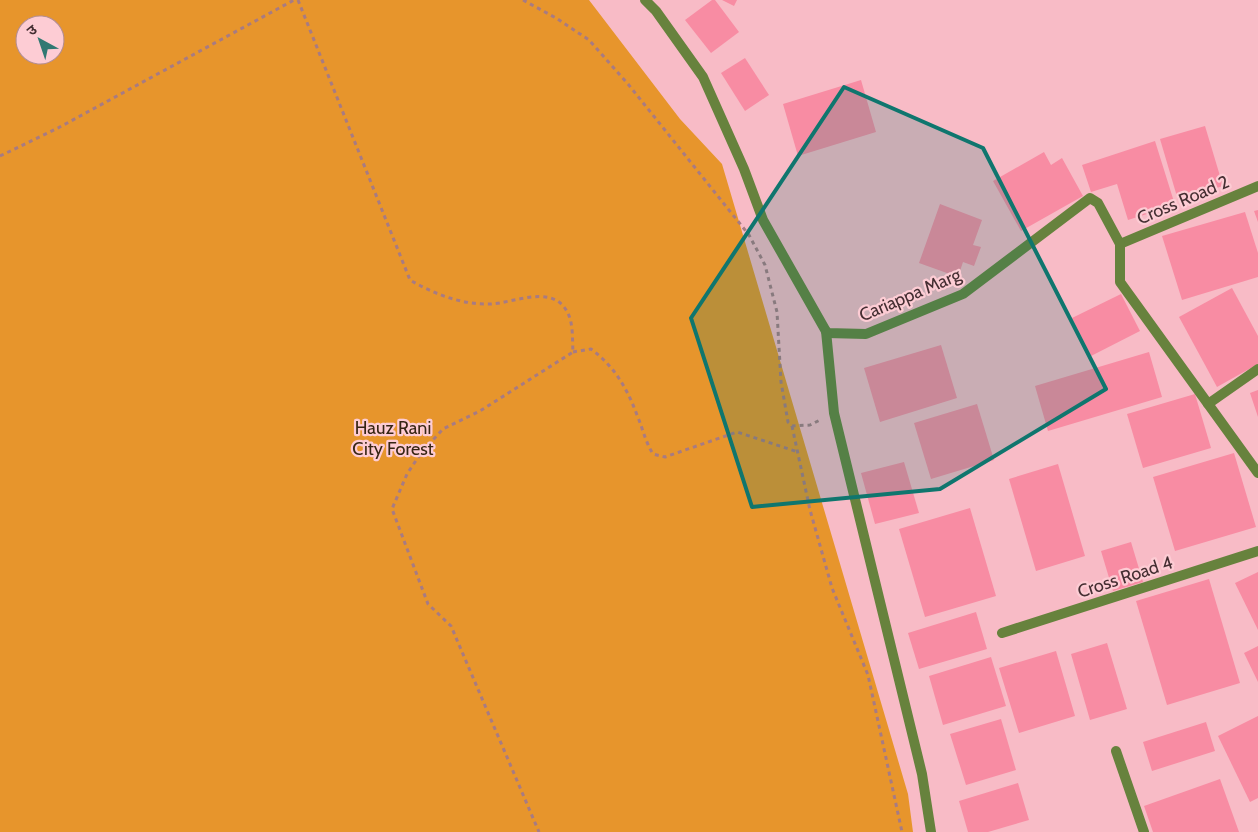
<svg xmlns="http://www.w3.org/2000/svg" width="1258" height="832" viewBox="0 0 1258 832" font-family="Cabin,'Noto Sans Devanagari',sans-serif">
<rect width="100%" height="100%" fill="#f8bbc6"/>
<!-- green -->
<path fill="#e7952c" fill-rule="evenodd" d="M0,0H589L680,119L722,164L908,794L913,832H0ZM25,25H55V55H25Z"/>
<!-- building -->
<g fill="#f88ca3">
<polygon points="712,0 715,0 739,32 711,53 685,20"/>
<polygon points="722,0 737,0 734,6"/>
<polygon points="745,58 769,95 745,111 721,73"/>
<polygon points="861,80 876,132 798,156 783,104"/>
<polygon points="1205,126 1223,186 1178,200 1160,139"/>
<polygon points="1155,141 1175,205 1128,220 1117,184 1091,192 1082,165"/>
<polygon points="1044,152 1051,165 1062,158 1083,196 1021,231 993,181"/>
<polygon points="940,204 982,220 973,245 981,247 974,266 963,262 958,277 919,263"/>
<polygon points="1258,210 1258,222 1254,211"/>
<polygon points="1245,212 1258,253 1258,277 1182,300 1162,236"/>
<polygon points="1232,288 1258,336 1258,364 1217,387 1179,317"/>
<polygon points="1121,294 1140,331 1091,356 1072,318"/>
<polygon points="941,345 957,398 880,422 864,368"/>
<polygon points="1149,352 1162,397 1048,431 1035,386"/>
<polygon points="1258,390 1258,417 1250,393"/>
<polygon points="1195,394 1211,448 1143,468 1127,414"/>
<polygon points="977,404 994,460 931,479 914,423"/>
<polygon points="1234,453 1256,527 1175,551 1153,477"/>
<polygon points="904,462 919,513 875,524 861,473"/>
<polygon points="1058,464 1085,556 1036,571 1009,479"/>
<polygon points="970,508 996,596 925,617 899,529"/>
<polygon points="1131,542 1143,582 1113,591 1101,551"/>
<polygon points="1258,572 1258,630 1235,583"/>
<polygon points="1209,579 1240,683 1167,705 1136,601"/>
<polygon points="976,612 987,649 919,669 908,633"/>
<polygon points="1107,643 1127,709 1090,720 1071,654"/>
<polygon points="1258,646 1258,682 1244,653"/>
<polygon points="1056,651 1075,716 1019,733 999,668"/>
<polygon points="991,657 1006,706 943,725 929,676"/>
<polygon points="1258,716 1258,798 1250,802 1218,736"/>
<polygon points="1001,719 1016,770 966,785 950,734"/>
<polygon points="1206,722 1215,751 1152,771 1143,742"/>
<polygon points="1220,779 1239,832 1153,832 1144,806"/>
<polygon points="1018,783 1029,820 988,832 968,832 959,801"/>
</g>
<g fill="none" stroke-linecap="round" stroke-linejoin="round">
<!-- path -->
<g stroke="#a77b83" stroke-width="3" stroke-dasharray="4 4" stroke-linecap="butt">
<path d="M298,0L410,280C434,294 462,305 491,304C512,303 548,286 564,307C574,319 572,337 573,352L480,411L443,429L421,453L407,474L392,509L428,604L451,626L539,832"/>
<polyline points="523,0 556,18 589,40 628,84 749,235 765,265 777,312 781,382 788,422 792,426 810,425 822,419"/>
<polyline points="0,156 58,128 294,0"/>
<path d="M573,352L591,349C614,366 627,388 637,415C643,429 645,441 653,454L665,457L737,432L798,452"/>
<polyline points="792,426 810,510 832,588 868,675 902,832"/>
</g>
<!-- lane -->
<g stroke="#67823d" stroke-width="10">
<polyline points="1120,244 1258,186"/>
<polyline points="1208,404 1258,369"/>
</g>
<!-- street -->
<g stroke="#67823d" stroke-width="10">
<polyline points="645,0 656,11 703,77 744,169 763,220 827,333 866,334 963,294 1090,198 1098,203 1120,244 1120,282 1258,473"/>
<polyline points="826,331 834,413 922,774 931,832"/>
<polyline points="1002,633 1258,551"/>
<polyline points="1116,751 1144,832"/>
</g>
</g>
<!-- marked area -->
<path fill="#0f766e" fill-opacity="0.2" stroke="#0f766e" stroke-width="4" stroke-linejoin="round" d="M844,87L983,148L1106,389L940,489L752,507L691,318Z"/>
<g text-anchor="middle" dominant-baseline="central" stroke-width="4.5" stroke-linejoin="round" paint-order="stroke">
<!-- street labels -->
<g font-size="18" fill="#452e32" stroke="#fdccd4">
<text transform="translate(1183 200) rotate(-23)">Cross Road 2</text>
<text transform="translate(910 295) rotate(-23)">Cariappa Marg</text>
<text transform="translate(1125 577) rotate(-18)">Cross Road 4</text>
</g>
<!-- park labels -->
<g font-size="18" fill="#362513" stroke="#fdccd4">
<text x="393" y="428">Hauz Rani<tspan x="393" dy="21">City Forest</tspan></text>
</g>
</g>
<!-- north arrow -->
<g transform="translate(40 40) rotate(320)"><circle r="24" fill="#fdccd4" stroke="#b38d93"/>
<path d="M0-4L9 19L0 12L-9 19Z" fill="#317872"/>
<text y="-8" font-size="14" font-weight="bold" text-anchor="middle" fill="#452e32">उ</text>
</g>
</svg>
